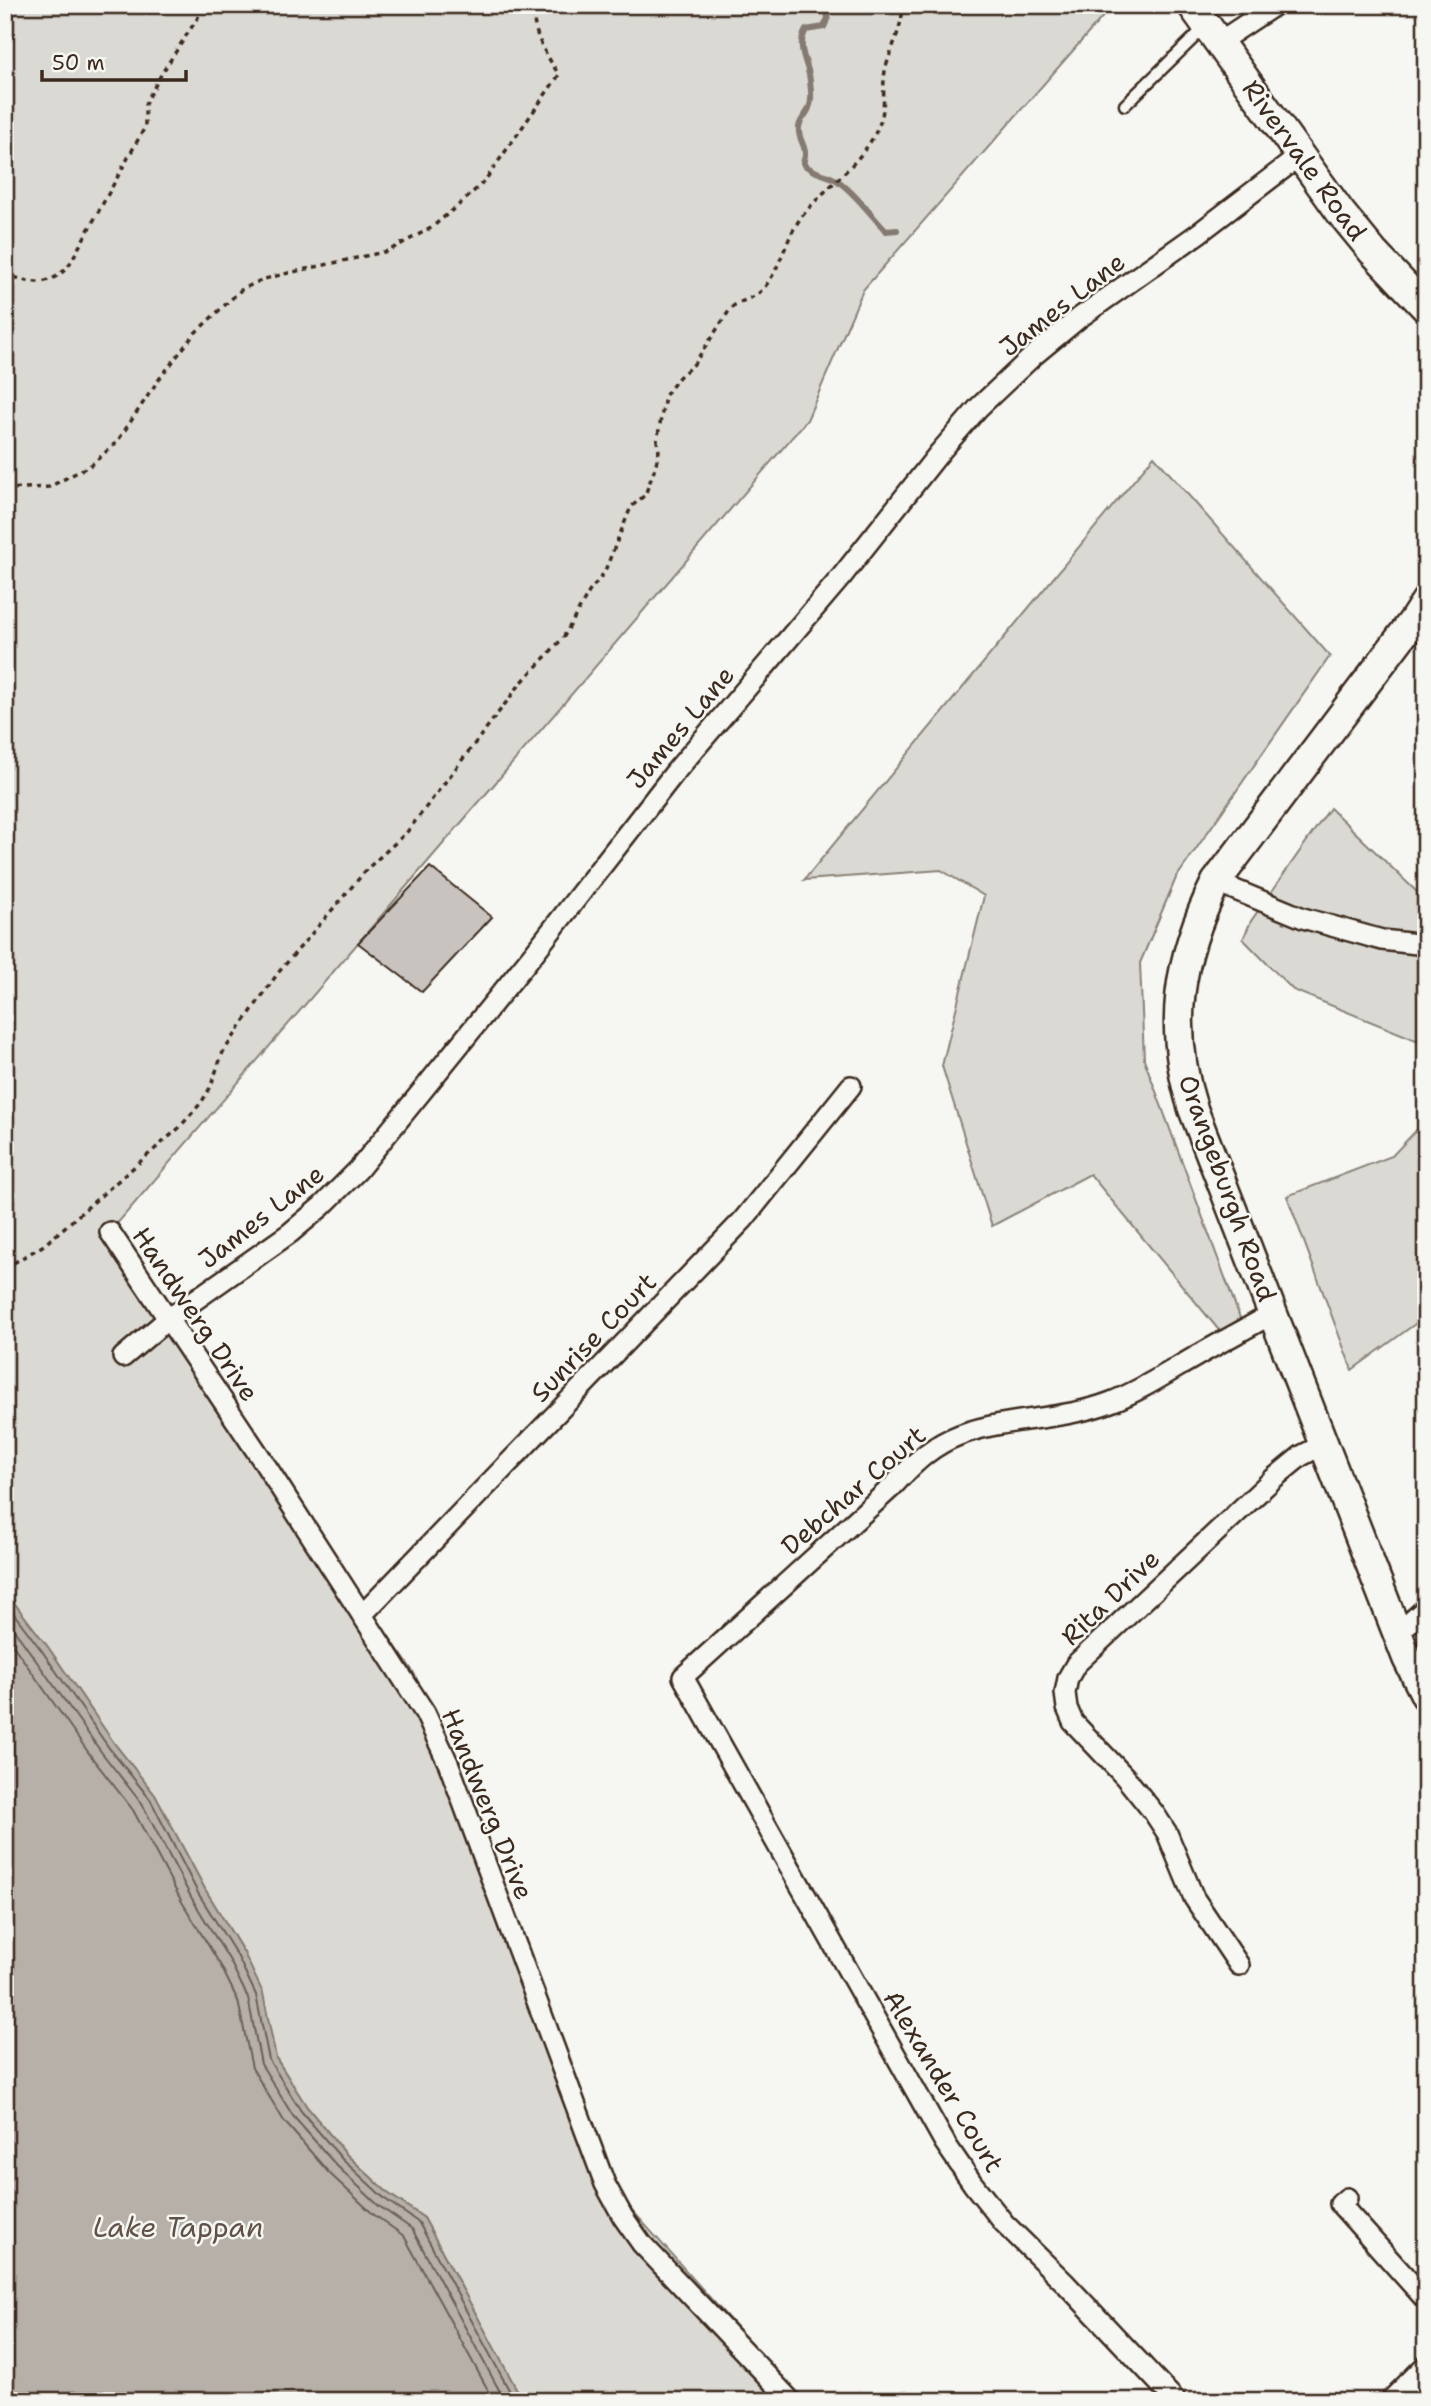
<svg xmlns="http://www.w3.org/2000/svg" width="1431" height="2406" viewBox="0 0 1431 2406" font-family="'Shantell Sans',sans-serif">
<rect width="100%" height="100%" fill="#f6f6f2"/>
<filter id="ink" filterUnits="userSpaceOnUse"><feTurbulence type="fractalNoise" baseFrequency=".0143" numOctaves="2"/><feDisplacementMap in="SourceGraphic" scale="14" xChannelSelector="R" yChannelSelector="G"/><feConvolveMatrix kernelMatrix="1 2 1 2 8 2 1 2 1" color-interpolation-filters="sRGB"/></filter>
<g filter="url(#ink)">
<!-- green -->
<g fill="#dad9d3" stroke="#8a8278" stroke-width="2">
<polygon points="5,5 1113,5 863,290 807,420 109,1233 414,1673 623,2200 802,2401 523,2401 424,2218 389,2194 346,2154 307,2107 276,2058 244,1953 205,1889 155,1795 114,1743 48,1647 5,1591"/>
<polygon points="1154,456 1330,656 1176,878 1140,963 1144,1059 1240,1318 1222,1334 1090,1174 992,1226 942,1066 984,896 941,870 804,880"/>
<polygon points="1330,808 1417,892 1426,932 1426,1044 1293,990 1243,939 1251,921"/>
<polygon points="1426,1120 1426,1316 1352,1370 1287,1196 1392,1156"/>
</g>
<!-- water -->
<polygon fill="#b6b0a9" stroke="#857a71" stroke-width="2" points="5,1591 48,1647 114,1743 155,1795 205,1889 244,1953 263,1993 276,2058 307,2107 346,2154 389,2194 424,2218 523,2401 5,2401"/>
<g fill="none" stroke-linecap="round" stroke-linejoin="round">
<!-- shore -->
<g stroke="#6c6056" stroke-width="2">
<polyline points="5,1602 42,1651 109,1748 150,1799 198,1893 238,1957 256,1995 269,2060 301,2111 342,2159 385,2199 419,2223 515,2401"/>
<polyline points="5,1617 102,1753 142,1804 191,1897 230,1961 248,1998 261,2064 293,2116 336,2165 379,2206 412,2229 505,2401"/>
<polyline points="5,1634 93,1759 133,1810 182,1902 221,1966 238,2001 252,2068 284,2121 329,2173 373,2214 404,2236 494,2401"/>
</g>
<!-- stream -->
<path stroke="#857a71" stroke-width="6" d="M825,5L828,18L824,27L806,30C795,49 809,63 810,81C811,88 812,102 809,108C807,115 800,119 799,127C797,142 810,146 803,163C812,174 827,173 838,181C857,195 870,214 886,231L897,230"/>
</g>
<!-- building -->
<polygon fill="#c8c3be" stroke="#3b2a1e" stroke-width="2" points="430,867 492,917 422,992 358,943"/>
<g fill="none" stroke-linecap="round" stroke-linejoin="round">
<defs>
<polyline id="service" points="1125,105 1204,28"/>
<g id="minor">
<polyline points="1219,42 1275,5"/>
<polyline points="1216,882 1303,918 1382,940 1426,945"/>
<polyline points="110,1232 261,1458 425,1713 449,1765 605,2184 623,2217 642,2244 791,2401"/>
<polyline points="123,1357 168,1319 290,1233 322,1206 358,1170 534,953 676,771 842,576 940,452 979,407 1033,356 1079,318 1199,233 1301,155"/>
<polyline points="362,1615 743,1220 851,1086"/>
<polyline points="1398,1633 1426,1608"/>
<polyline points="1239,1965 1194,1898 1167,1833 1154,1813 1125,1777 1073,1722 1067,1708 1065,1693 1068,1678 1076,1664 1273,1479 1301,1456 1324,1444"/>
<polyline points="1347,2198 1340,2204 1426,2300"/>
<path d="M1176,2401L1064,2282L1004,2223L973,2184L945,2143L683,1677L893,1486C910,1467 927,1450 950,1439C997,1417 1059,1422 1111,1402C1140,1391 1167,1373 1195,1357C1221,1342 1247,1328 1274,1313"/>
<polyline points="1390,2401 1426,2365"/>
</g>
<g id="secondary">
<polyline points="1192,5 1341,213 1373,252 1426,308"/>
<path d="M1426,601L1413,621L1216,882C1178,958 1167,1027 1193,1109L1407,1658L1426,1696"/>
</g>
</defs>
<!-- service casing -->
<use href="#service" stroke="#3b2a1e" stroke-width="15"/>
<!-- minor casing -->
<use href="#minor" stroke="#3b2a1e" stroke-width="24"/>
<!-- secondary casing -->
<use href="#secondary" stroke="#3b2a1e" stroke-width="33"/>
<!-- path -->
<g stroke="#3b2a1e" stroke-width="3.5" stroke-dasharray="5 5" stroke-linecap="butt">
<path d="M5,273C30,284 47,288 68,267L145,127V104L162,73L206,5"/>
<path d="M5,489L49,487L91,465L117,442L157,382L195,333L241,290L261,280L284,274L388,251L431,228L468,197L486,179L559,75C542,47 535,39 532,5"/>
<path d="M5,1268L44,1245L179,1128L201,1103L210,1088L223,1052L278,973L368,868L407,832L521,683L563,638L589,592L604,573L631,507L645,495L655,468L659,451L657,441L665,396L679,377L694,364L731,308C741,299 753,300 762,290C780,271 785,240 800,219C824,187 864,163 879,125C887,108 881,85 886,67C892,46 902,28 903,5"/>
</g>
<!-- service -->
<use href="#service" stroke="#f6f6f2" stroke-width="10"/>
<!-- minor -->
<use href="#minor" stroke="#f6f6f2" stroke-width="19"/>
<!-- secondary -->
<use href="#secondary" stroke="#f6f6f2" stroke-width="28"/>
</g>
</g>
<g text-anchor="middle" dominant-baseline="central" stroke-width="5" stroke-linejoin="round" paint-order="stroke">
<!-- street labels -->
<g font-size="26" fill="#3b2a1e" stroke="#f6f6f2">
<text transform="translate(1305 160) rotate(54)">Rivervale Road</text>
<text transform="translate(1062 304) rotate(-38)">James Lane</text>
<text transform="translate(680 727) rotate(-50)">James Lane</text>
<text transform="translate(1228 1188) rotate(70)">Orangeburgh Road</text>
<text transform="translate(261 1216) rotate(-38)">James Lane</text>
<text transform="translate(196 1314) rotate(56)">Handwerg Drive</text>
<text transform="translate(593 1337) rotate(-46)">Sunrise Court</text>
<text transform="translate(853 1490) rotate(-41)">Debchar Court</text>
<text transform="translate(1110 1597) rotate(-44)">Rita Drive</text>
<text transform="translate(488 1804) rotate(68)">Handwerg Drive</text>
<text transform="translate(944 2081) rotate(59)">Alexander Court</text>
</g>
<!-- water labels -->
<g font-size="28" font-style="italic" fill="#605248" stroke="#f6f6f2">
<text x="178" y="2227">Lake Tappan</text>
</g>
</g>
<!-- margin -->
<rect width="1431" height="2406" fill="none" stroke="#f6f6f2" stroke-width="28"/>
<rect x="14" y="14" width="1403" height="2378" fill="none" stroke="#3b2a1e" stroke-width="2.5" filter="url(#ink)"/>
<!-- scale -->
<path d="M42 70v10h144v-10" fill="none" stroke="#3b2a1e" stroke-width="3.5"/>
<text x="52" y="70" font-size="21" fill="#3b2a1e" stroke="#f6f6f2" stroke-width="5" paint-order="stroke">50 m</text>
</svg>
